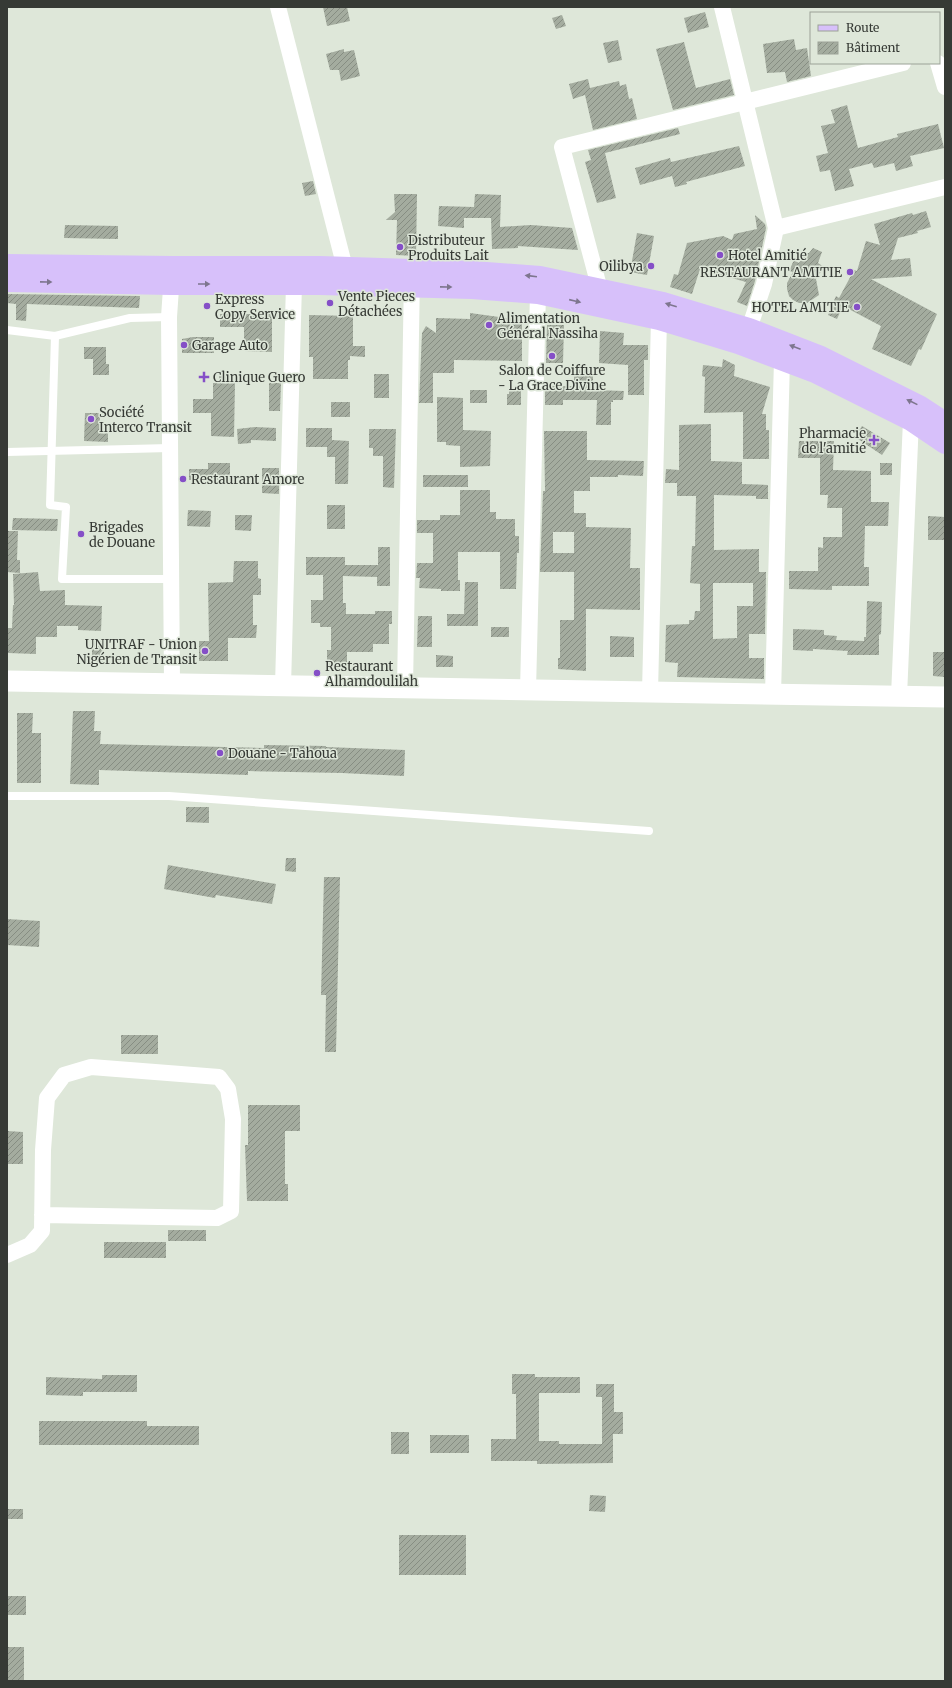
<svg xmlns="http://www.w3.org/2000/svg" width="952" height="1688" viewBox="0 0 952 1688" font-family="Merriweather,serif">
<defs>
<pattern id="building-hatch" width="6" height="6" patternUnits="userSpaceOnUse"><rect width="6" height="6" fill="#a4ac9f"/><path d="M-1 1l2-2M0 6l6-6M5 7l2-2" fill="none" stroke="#868d82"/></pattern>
</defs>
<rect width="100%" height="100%" fill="#dee7d9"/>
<!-- building -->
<g fill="url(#building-hatch)" fill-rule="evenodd">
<polygon points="323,7 347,7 350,21 327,26"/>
<polygon points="705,12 709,27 688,33 684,18"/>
<polygon points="562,15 566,26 556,29 552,18"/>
<polygon points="794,39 796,50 807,48 811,76 787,82 785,72 767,73 763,44"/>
<polygon points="618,40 622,60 608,63 603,43"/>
<polygon points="684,42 696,88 730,79 734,95 673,110 656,49"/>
<polygon points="344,49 344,52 354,50 360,76 341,81 339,70 330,70 326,54"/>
<polygon points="588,79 590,88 619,81 620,86 626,84 629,99 632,98 637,119 593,130 585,95 573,99 569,84"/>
<polygon points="847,105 858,148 898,137 897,134 938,124 944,148 910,156 913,166 896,171 894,163 874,168 872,163 849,169 854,186 835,191 830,170 820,172 816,156 828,153 821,126 835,123 831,110"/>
<polygon points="678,128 680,134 605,153 616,198 597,203 585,162 591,160 588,150"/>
<polygon points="739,146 745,166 686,182 687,184 675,187 672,176 640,185 635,168 670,158 671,162"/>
<polygon points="313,181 316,194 305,196 302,183"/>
<polygon points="394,194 417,194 416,256 396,255 397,220 386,220 395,212"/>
<polygon points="475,194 501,195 500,227 531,225 572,228 578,250 518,246 518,248 492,249 491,218 464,218 464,228 438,226 439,206 474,207"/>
<polygon points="926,211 931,227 917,231 918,233 898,238 891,260 910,258 912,276 871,279 937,314 921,350 919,349 911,366 872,349 881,326 843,306 837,319 828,315 836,296 839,298 854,270 857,271 866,241 880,245 874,224 912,213 913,215"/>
<polygon points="755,215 765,224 766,228 755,281 747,306 737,302 746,282 700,269 692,294 670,287 674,274 678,275 687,243 723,236 732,240 734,234 757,229"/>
<polygon points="65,225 118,226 118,239 64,238"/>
<polygon points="637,233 654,236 647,275 630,272"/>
<polygon points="813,248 822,252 818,263 824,267 816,279 819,295 807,303 799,303 793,300 789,296 787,289 787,283 793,272 789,271 794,260 799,263 804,253 809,253"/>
<polygon points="7,294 140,296 139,308 27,304 26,321 16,320 16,304 7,303"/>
<polygon points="470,313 522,320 522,361 454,360 454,373 433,373 433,403 419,403 422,333 426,326 436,333 436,318 470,319"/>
<polygon points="220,314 272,314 272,352 244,351 244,327 220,327"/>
<polygon points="309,315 353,316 353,346 365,346 365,357 350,356 350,360 348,360 348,379 313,379 313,357 309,357"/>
<polygon points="547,325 564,325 563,363 546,363"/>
<polygon points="600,331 624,333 623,345 648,345 648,360 644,360 644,395 628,395 628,365 599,363"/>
<polygon points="193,337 214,337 214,353 182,353 182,339"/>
<polygon points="84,347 106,347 106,364 109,364 109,375 93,375 93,359 84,359"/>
<polygon points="723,359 735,365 734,376 770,387 762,414 766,414 766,430 769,430 769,459 743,459 743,412 704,413 705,377 702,376 703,365 722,367"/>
<polygon points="574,367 593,367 593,390 624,391 623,400 613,400 613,402 611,402 611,425 596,425 597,400 563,400 563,405 545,405 545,386 574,386"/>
<polygon points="219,374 231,374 231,383 235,383 234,437 211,436 211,413 193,413 193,399 213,399 213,383 219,383"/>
<rect x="374" y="374" width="15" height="24"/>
<polygon points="269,383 281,383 280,411 269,411"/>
<polygon points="509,389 521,389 521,405 507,405 507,394 509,394"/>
<rect x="470" y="390" width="17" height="13"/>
<polygon points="437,397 463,398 463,430 491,431 490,466 460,467 460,446 446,445 446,442 437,442"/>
<rect x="331" y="402" width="19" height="15"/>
<polygon points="85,413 100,413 100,431 108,431 108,442 84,441"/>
<path d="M711,424V461L742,462V484L768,485V499H756V496L714,495V550L759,549V572H766L765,634H749V658H764V679L677,677L678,663L665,662L666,625L689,624V620H694L695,611H700V584L690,583L692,546H695L696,496H677V483H665L666,469L679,470V425ZM713,583H753V606H737V638L713,639Z"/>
<polygon points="862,426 890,443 882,455 855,437"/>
<polygon points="255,427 276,428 276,441 251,440 251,443 238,444 237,429"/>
<polygon points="306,428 332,428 332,440 349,441 348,484 335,484 335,457 327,457 327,447 306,447"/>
<polygon points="369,429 396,429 394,488 383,487 383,456 373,456 373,448 369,448"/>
<path d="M544,431H587V460L644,461L643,476L618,475V477H590V491H574V513H586V527L631,528L630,568H640V610L586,609V671L558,669V658H560V620H574V572H540L543,491H545ZM553,532H574V553H553Z"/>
<polygon points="799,441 834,441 833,470 871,471 871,502 889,502 888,526 865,526 864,567 869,567 869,586 832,586 832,590 789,589 789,571 818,571 818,547 823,548 823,537 842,537 842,508 827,508 828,495 820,495 820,458 798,458"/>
<polygon points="208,463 230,463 230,480 189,480 189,469 208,469"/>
<rect x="880" y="463" width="12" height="12"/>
<polygon points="262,468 279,468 279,494 262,493"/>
<rect x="423" y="475" width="45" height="12"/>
<polygon points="460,490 490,490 490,512 496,512 496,519 515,519 515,536 519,536 519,553 517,553 516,589 500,589 500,552 458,552 458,580 460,580 460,591 441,591 441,589 419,588 420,578 416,578 417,563 433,563 433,533 417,533 417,520 440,520 440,515 460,515"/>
<rect x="327" y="505" width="18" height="24"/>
<polygon points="188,510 211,511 210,527 187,526"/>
<polygon points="235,515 252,515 251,531 235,530"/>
<polygon points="928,516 945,517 945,540 928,540"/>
<polygon points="13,518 58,519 57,531 12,530"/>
<polygon points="7,531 18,531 17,560 20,560 20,573 7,572"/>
<polygon points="378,547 390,547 390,586 377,586 377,577 343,576 343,603 346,603 346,614 375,614 375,611 392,611 392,624 389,624 389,644 373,644 373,652 347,652 347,669 327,669 327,650 331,650 331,627 320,627 320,623 311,623 311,600 323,600 323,575 306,575 306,557 345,557 345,565 378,565"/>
<polygon points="234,561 258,561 258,578 261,579 261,595 253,595 253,625 257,625 256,638 228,638 228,661 199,661 199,641 209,641 208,583 233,582"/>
<polygon points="38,572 40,591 65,590 65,605 102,606 101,631 78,630 78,626 57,626 57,637 36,637 36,654 8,653 8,628 12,628 13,605 14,605 13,574"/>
<polygon points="465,582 478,582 478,626 447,626 447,614 464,614"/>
<polygon points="867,601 882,602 881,634 879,635 879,655 847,655 848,651 813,649 813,651 793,650 793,629 824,630 824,635 837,636 836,640 864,641 864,637 866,637"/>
<polygon points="418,616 432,616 432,647 417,647"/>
<rect x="491" y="627" width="18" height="10"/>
<polygon points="610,636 634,637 634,657 610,657"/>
<polygon points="92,640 104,640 103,663 92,663"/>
<polygon points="933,652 945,652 945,677 933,676"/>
<polygon points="436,655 453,656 453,667 436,667"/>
<polygon points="73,711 95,711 94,731 101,731 100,744 264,748 264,745 326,746 326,747 405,750 404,776 342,773 248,771 248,775 99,770 99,785 70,784"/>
<polygon points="17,713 33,713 32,733 41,733 41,783 17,783"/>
<polygon points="186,807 209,807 209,823 186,822"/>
<polygon points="286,858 296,858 296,872 285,871"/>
<polygon points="168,865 276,884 272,904 216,895 215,898 164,889"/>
<polygon points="324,877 340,877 336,1052 325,1052 326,995 321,995"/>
<polygon points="7,919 40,921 39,947 7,945"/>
<rect x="121" y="1035" width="37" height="19"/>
<polygon points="248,1105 300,1105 300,1131 285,1131 285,1184 288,1184 288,1201 247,1201 245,1145 248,1145"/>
<polygon points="7,1131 23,1132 23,1164 7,1164"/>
<rect x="168" y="1230" width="38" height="11"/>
<rect x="104" y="1242" width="62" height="16"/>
<polygon points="512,1374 535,1374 535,1377 580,1377 580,1393 539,1393 539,1441 559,1441 559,1444 602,1444 602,1397 596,1397 596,1384 614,1384 614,1412 623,1412 623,1434 613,1434 613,1463 537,1464 537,1461 491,1461 491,1439 516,1439 516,1394 512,1394"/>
<polygon points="102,1375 137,1375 137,1392 83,1392 83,1396 46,1395 46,1377 102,1379"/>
<polygon points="39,1421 147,1421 147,1426 199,1426 199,1445 39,1445"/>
<rect x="391" y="1432" width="18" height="22"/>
<rect x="430" y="1435" width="39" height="18"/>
<polygon points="590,1495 606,1496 605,1512 589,1511"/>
<rect x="7" y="1509" width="16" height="10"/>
<rect x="399" y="1535" width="67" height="40"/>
<rect x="7" y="1596" width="19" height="19"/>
<rect x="7" y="1647" width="17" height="34"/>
</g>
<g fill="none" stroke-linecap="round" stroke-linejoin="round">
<!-- service -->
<g stroke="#fff" stroke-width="8">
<polyline points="7,330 55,336 130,318 169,317"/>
<polyline points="55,336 50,505 66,507 62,579 171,579"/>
<polyline points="7,452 170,448"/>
<polyline points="7,796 169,796 649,831"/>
</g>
<!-- minor -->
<g stroke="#fff" stroke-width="16">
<polyline points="278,7 345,268"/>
<polyline points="722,7 776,228 764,284 749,329"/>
<polyline points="938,63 945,87"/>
<polyline points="776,228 945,187"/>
<polyline points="600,290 562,147 903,63"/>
<polyline points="172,684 169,317 172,274"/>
<polyline points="283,686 294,284"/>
<polyline points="405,688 412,275"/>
<polyline points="528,690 538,293"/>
<polyline points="650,692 659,319"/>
<polyline points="773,694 782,360"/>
<polyline points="899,696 911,420"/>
<polyline points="7,1255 30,1245 42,1231 43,1150 47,1098 64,1075 91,1067 219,1077 228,1089 233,1119 231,1211 217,1218 42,1215"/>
</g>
<!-- tertiary -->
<polyline stroke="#fff" stroke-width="21" points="7,681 945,697"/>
<!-- primary -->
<g stroke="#d7c0fa" stroke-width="22">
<polyline points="7,265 173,267 320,267 473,272 540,277 663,303 749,329 821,357 919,406 945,423"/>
<polyline points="7,281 171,284 320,284 472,288 538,293 659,319 738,343 815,372 911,420 945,443"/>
</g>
</g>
<!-- one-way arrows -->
<defs><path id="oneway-solid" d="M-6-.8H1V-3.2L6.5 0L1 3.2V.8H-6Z"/></defs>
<g fill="#7e768e">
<use href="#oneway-solid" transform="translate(531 276) rotate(-173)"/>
<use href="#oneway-solid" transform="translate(46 282) rotate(1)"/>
<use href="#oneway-solid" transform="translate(204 284)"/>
<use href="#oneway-solid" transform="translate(446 287) rotate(1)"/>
<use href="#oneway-solid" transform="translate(575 301) rotate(13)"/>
<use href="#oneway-solid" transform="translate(671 305) rotate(-163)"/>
<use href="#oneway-solid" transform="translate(795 347) rotate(-159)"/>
<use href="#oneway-solid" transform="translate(912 402) rotate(-154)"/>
</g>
<!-- markers -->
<g fill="#854fc7" stroke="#dee7d9" stroke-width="1.5">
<circle cx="400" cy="247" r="4"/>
<circle cx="720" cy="255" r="4"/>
<circle cx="651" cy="266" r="4"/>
<circle cx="850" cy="272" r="4"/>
<circle cx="330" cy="303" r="4"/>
<circle cx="207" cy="306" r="4"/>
<circle cx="857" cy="307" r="4"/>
<circle cx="489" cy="325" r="4"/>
<circle cx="184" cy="345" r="4"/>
<circle cx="552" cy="356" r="4"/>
<path d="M202 371h4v4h4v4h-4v4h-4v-4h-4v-4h4z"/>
<circle cx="91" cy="419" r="4"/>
<path d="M872 434h4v4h4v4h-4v4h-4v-4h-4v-4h4z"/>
<circle cx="183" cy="479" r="4"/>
<circle cx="81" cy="534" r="4"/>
<circle cx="205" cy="651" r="4"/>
<circle cx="317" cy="673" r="4"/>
<circle cx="220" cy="753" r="4"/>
</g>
<g text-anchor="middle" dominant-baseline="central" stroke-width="3" stroke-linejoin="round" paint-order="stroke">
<!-- poi labels -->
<g font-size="13" fill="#363a35" stroke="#dee7d9" text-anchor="start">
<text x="408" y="240">Distributeur<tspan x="408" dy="15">Produits Lait</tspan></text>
<text x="728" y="255">Hotel Amitié</text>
<text x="643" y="266" text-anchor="end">Oilibya</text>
<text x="842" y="272" text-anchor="end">RESTAURANT AMITIE</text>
<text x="338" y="296">Vente Pieces<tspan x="338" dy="15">Détachées</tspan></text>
<text x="215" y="299">Express<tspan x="215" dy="15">Copy Service</tspan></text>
<text x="849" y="307" text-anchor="end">HOTEL AMITIE</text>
<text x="497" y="318">Alimentation<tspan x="497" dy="15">Général Nassiha</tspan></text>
<text x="192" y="345">Garage Auto</text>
<text x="552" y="370" text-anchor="middle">Salon de Coiffure<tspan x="552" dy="15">- La Grace Divine</tspan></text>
<text x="213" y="377">Clinique Guero</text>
<text x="99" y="412">Société<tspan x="99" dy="15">Interco Transit</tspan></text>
<text x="866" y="433" text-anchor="end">Pharmacie<tspan x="866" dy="15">de l'amitié</tspan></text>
<text x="191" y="479">Restaurant Amore</text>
<text x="89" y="527">Brigades<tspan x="89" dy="15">de Douane</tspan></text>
<text x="197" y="644" text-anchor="end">UNITRAF - Union<tspan x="197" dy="15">Nigérien de Transit</tspan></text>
<text x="325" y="666">Restaurant<tspan x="325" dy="15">Alhamdoulilah</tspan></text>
<text x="228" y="753">Douane - Tahoua</text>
</g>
</g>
<!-- border -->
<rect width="952" height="1688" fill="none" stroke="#363a35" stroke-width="16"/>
<!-- legend -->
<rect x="810" y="12" width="130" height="52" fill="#dee7d9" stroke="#9ba297"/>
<rect x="818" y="25" width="20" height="6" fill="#d7c0fa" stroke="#9ba297"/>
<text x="846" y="32" font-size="12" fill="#363a35">Route</text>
<rect x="818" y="42" width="20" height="12" fill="url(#building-hatch)" stroke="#9ba297"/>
<text x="846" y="52" font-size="12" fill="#363a35">Bâtiment</text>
</svg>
